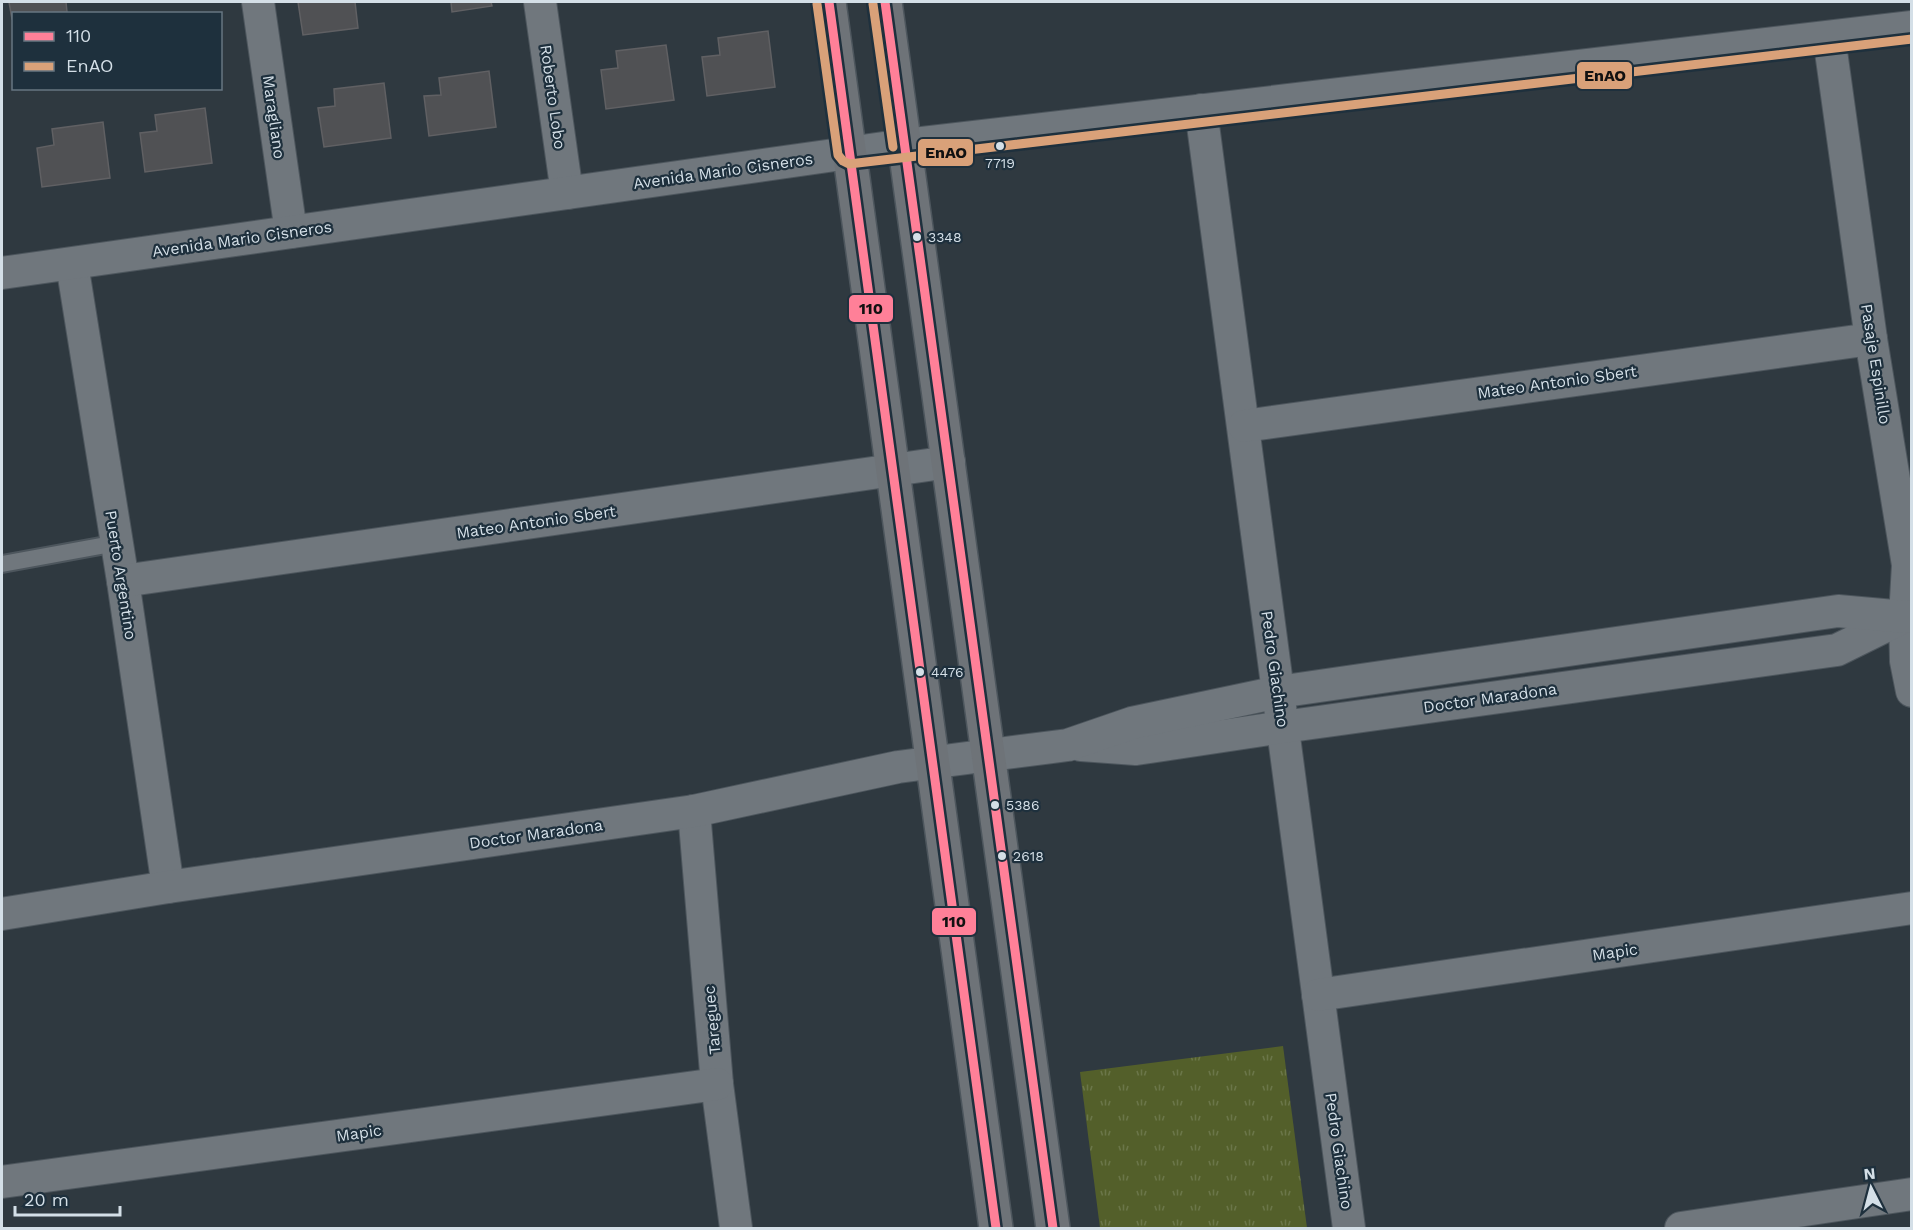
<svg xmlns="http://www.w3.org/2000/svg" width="1913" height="1230" viewBox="0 0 1913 1230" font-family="'Work Sans',sans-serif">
<defs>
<pattern id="grass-tufts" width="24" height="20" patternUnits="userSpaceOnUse" patternTransform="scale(1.5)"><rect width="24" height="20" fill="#535f2a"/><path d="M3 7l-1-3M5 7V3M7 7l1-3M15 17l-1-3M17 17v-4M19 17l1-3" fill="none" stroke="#6b7649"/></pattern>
</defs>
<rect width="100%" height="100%" fill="#2f3940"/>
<!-- grass -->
<polygon fill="url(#grass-tufts)" points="1283,1046 1307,1228 1100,1228 1080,1072"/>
<!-- building -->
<g fill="#505154" stroke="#606063" stroke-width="1.5">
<polygon points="9,2 66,2 67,12 14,14 14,19 12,19"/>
<polygon points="298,2 355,2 358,28 303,35"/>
<polygon points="451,2 491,2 492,6 452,12"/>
<polygon points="768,31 775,87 707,96 702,57 720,55 718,38"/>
<polygon points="666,45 674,100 606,109 601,70 618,68 616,51"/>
<polygon points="489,71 496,127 429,136 424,96 441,95 439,78"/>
<polygon points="384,83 391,138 324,147 318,108 335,106 334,89"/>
<polygon points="205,108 212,163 145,172 140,133 157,131 155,115"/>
<polygon points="103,122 110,178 42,187 37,148 54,145 52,129"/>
</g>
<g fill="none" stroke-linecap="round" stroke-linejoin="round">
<defs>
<polyline id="lane" points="2,564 117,543"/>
<g id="street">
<polyline points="258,2 291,232"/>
<polyline points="540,2 567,193"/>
<polyline points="1829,37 1871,339 1908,565 1905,617 1906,661 1912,691"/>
<polyline points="1201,110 1349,1228"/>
<polyline points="72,264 123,581 168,887"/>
<polyline points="2,273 905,145 1912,27"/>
<polyline points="1244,426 1871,339"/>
<polyline points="123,581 949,462"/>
<polyline points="1081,745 1136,749 1283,727 1837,650 1904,617"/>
<polyline points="694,811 717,1084 736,1228"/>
<polyline points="2,914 168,887 694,811 898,767 1068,745 1132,723 1278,692 1838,611 1905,617 1912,616"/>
<polyline points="1318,995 1912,908"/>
<polyline points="2,1182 717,1084"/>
<polyline points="1681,1228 1912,1194"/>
</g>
<g id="secondary">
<polyline points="829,2 996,1228"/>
<polyline points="885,2 1053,1228"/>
</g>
</defs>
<!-- lane casing -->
<use href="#lane" stroke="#4d565d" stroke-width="20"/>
<!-- street casing -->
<use href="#street" stroke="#4d565d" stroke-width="34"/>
<!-- secondary casing -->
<use href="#secondary" stroke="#4d565d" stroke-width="36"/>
<!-- lane -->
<use href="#lane" stroke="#70777d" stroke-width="16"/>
<!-- street -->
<use href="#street" stroke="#70777d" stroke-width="32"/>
<!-- secondary -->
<use href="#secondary" stroke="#6e7378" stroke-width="33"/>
<defs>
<g id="bus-1">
<polyline points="829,2 996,1228"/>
<polyline points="885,2 1053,1228"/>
</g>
<g id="bus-2">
<polyline points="817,4 838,155 843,161 849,164 1912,39"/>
<polyline points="873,4 893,147"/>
</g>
</defs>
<!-- bus-1 casing -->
<use href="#bus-1" stroke="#1e303d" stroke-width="14"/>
<!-- bus-2 casing -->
<use href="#bus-2" stroke="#1e303d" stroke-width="14"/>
<!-- bus-1 -->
<use href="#bus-1" stroke="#ff8098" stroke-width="9"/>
<!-- bus-2 -->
<use href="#bus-2" stroke="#d9a179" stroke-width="9"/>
</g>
<!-- markers -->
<g fill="#d4dfe7" stroke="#1e303d" stroke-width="2">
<circle cx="1000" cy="146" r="5"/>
<circle cx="917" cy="237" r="5"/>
<circle cx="920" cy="672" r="5"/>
<circle cx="995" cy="805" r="5"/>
<circle cx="1002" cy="856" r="5"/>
</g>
<g text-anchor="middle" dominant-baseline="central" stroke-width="4.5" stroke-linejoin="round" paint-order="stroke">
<!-- bus labels -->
<g font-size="14" fill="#d4dfe7" stroke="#1e303d" text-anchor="start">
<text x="1000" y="163" text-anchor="middle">7719</text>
<text x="928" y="237">3348</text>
<text x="931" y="672">4476</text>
<text x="1006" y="805">5386</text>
<text x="1013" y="856">2618</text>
</g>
<!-- street labels -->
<g font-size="16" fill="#d4dfe7" stroke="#1e303d">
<text transform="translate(553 97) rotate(82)">Roberto Lobo</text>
<text transform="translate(274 117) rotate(82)">Maragliano</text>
<text transform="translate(723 171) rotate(-8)">Avenida Mario Cisneros</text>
<text transform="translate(242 239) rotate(-8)">Avenida Mario Cisneros</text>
<text transform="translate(1876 364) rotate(81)">Pasaje Espinillo</text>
<text transform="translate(1557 382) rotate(-8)">Mateo Antonio Sbert</text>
<text transform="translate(536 522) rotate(-8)">Mateo Antonio Sbert</text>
<text transform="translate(121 575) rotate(81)">Puerto Argentino</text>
<text transform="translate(1275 669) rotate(82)">Pedro Giachino</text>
<text transform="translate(1490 698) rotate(-8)">Doctor Maradona</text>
<text transform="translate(536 834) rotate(-8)">Doctor Maradona</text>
<text transform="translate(1615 952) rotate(-8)">Mapic</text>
<text transform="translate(712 1020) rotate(-95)">Tareguec</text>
<text transform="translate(359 1133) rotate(-8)">Mapic</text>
<text transform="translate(1339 1151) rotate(82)">Pedro Giachino</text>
</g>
</g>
<g stroke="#1e303d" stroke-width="2">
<rect x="1576" y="61" width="57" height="29" rx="6" fill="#d9a179"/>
<rect x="917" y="138" width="57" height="29" rx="6" fill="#d9a179"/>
<rect x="848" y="294" width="46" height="29" rx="6" fill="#ff8098"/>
<rect x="931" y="907" width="46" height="29" rx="6" fill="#ff8098"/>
</g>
<g font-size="16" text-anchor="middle" font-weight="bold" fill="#111">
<text x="1605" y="81">EnAO</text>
<text x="946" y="158">EnAO</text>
<text x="871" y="314">110</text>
<text x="954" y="927">110</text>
</g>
<!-- border -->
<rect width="1913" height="1230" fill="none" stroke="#d4dfe7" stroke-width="6"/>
<!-- legend -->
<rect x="12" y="12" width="210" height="78" fill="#1e303d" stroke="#677681" stroke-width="1.5"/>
<rect x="24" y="32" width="30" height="9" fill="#ff8098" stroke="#677681" stroke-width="1.5"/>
<text x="66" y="42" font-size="18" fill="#d4dfe7">110</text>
<rect x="24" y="62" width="30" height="9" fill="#d9a179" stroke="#677681" stroke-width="1.5"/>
<text x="66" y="72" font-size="18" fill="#d4dfe7">EnAO</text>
<!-- north arrow -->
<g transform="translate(1871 1188) rotate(354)" stroke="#1e303d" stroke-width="4.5" paint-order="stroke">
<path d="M0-4.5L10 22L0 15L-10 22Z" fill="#d4dfe7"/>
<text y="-9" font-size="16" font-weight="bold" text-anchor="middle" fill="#d4dfe7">N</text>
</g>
<!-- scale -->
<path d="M15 1206v9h105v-9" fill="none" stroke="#d4dfe7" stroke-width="3"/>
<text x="24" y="1206" font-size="18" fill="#d4dfe7" stroke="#1e303d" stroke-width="4.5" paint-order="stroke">20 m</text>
</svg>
